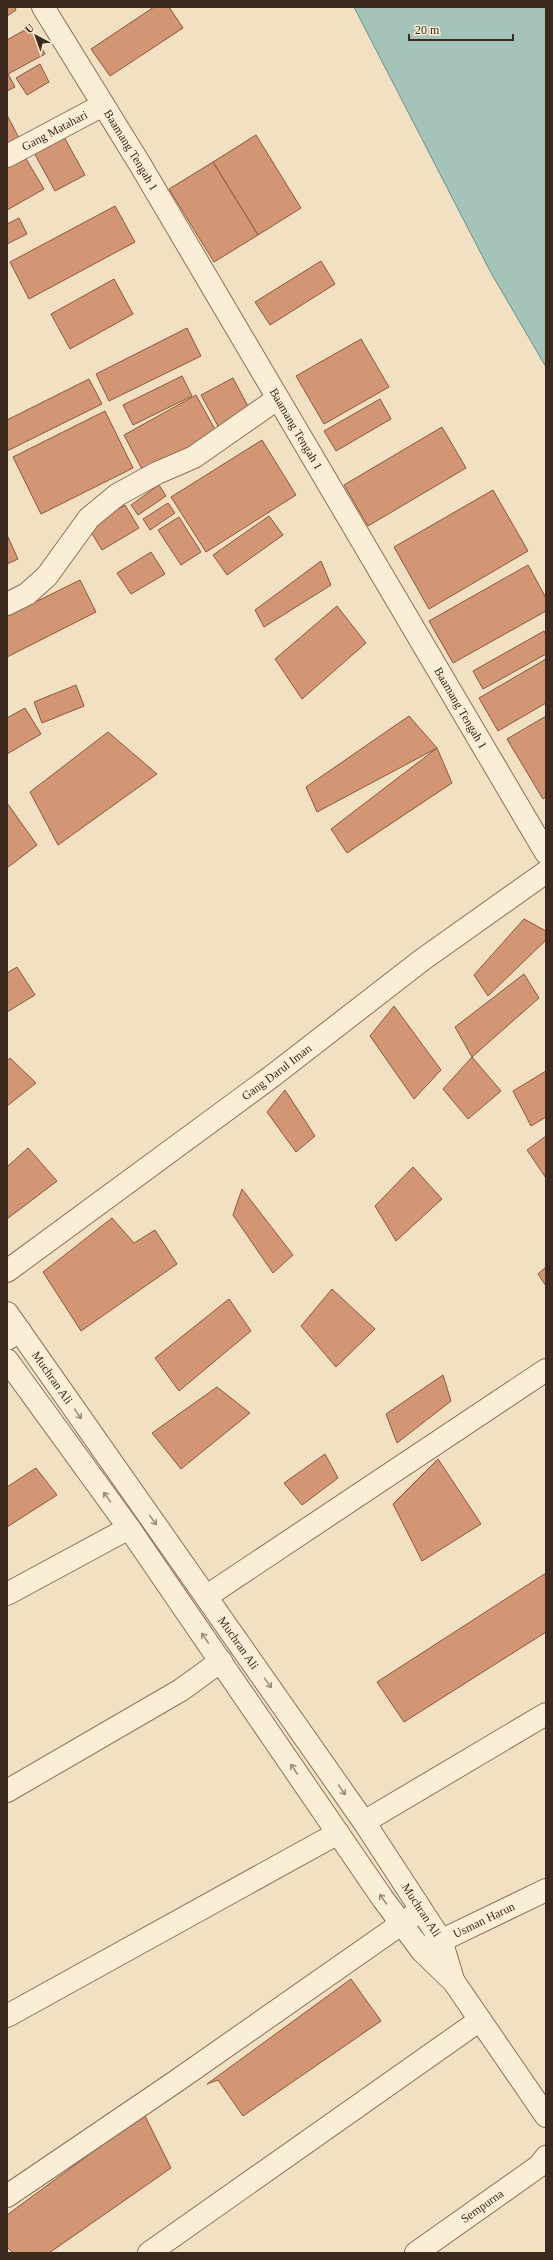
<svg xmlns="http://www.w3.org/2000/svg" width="553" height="2260" viewBox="0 0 553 2260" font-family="'Times New Roman',serif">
<rect width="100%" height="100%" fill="#f1e0c2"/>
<!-- water -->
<polygon fill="#a4c3b9" stroke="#6a9286" points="354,7 546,7 546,367 490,271"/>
<!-- building -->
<g fill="#d29675" stroke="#8e573b">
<polygon points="7,7 15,7 16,10 7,16"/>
<polygon points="154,7 169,7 183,28 110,76 91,49"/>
<polygon points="30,27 45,54 8,74 15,87 7,91 7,40"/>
<polygon points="40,64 49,82 27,95 16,78"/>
<polygon points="7,115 19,138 7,144"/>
<polygon points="63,135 85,175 55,191 33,151"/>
<polygon points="256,135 301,208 258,235 213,162"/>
<polygon points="22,152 44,189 7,210 7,160"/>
<polygon points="213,162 258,235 214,262 169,189"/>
<polygon points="115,206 135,242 29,299 10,262"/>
<polygon points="19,218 27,234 7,244 7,224"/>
<polygon points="321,261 335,284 270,325 255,302"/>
<polygon points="114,279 133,314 70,349 51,314"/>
<polygon points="187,328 201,356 109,401 96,374"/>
<polygon points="361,339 389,387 324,424 296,376"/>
<polygon points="182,376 192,396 133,425 123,405"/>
<polygon points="233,378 250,410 219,428 201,395"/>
<polygon points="89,379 102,404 7,451 7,420"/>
<polygon points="196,395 217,433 144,473 124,435"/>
<polygon points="380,399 391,419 336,451 324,431"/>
<polygon points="105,411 133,468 41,514 13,457"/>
<polygon points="442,427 466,468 368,526 344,485"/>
<polygon points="262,440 296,495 206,552 171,497"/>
<polygon points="159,485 166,496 138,515 131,505"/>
<polygon points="493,490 528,551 429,609 394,547"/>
<polygon points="168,503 175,513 150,530 143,519"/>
<polygon points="125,505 139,528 102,550 88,527"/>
<polygon points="269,516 283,535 227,575 213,555"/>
<polygon points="179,517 201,552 181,565 158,530"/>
<polygon points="7,535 18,559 7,564"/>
<polygon points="151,552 165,574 131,594 117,573"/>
<polygon points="321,561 331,585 264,627 255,610"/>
<polygon points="528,565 546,598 546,611 453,663 429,621"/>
<polygon points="80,580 96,612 7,657 7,616"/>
<polygon points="337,606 366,643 302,699 275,659"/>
<polygon points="544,631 546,635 546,654 483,689 473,671"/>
<polygon points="546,659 546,703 498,731 479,698"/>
<polygon points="76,685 84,706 42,723 34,702"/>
<polygon points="25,708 41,734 7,754 7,718"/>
<polygon points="409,716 437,748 317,812 306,787"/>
<polygon points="546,716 546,797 543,799 507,739"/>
<polygon points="108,732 157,774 58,845 30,792"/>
<polygon points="437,748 452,783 347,853 331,829"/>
<polygon points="7,803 37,845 7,868"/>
<polygon points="524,919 546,931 546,940 488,996 474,975"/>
<polygon points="17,967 35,995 7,1012 7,973"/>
<polygon points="524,974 539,998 472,1057 455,1027"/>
<polygon points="394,1006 441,1070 414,1099 370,1036"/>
<polygon points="472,1057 501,1091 468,1119 443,1089"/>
<polygon points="10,1058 36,1083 7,1106 7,1061"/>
<polygon points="546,1071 546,1117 531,1126 513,1091"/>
<polygon points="285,1090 315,1136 296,1152 267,1112"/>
<polygon points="546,1136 546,1178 527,1150"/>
<polygon points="28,1148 57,1181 7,1219 7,1167"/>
<polygon points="413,1167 442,1199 396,1241 375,1206"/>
<polygon points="242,1189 293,1255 273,1273 233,1215"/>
<polygon points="112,1218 134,1243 155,1230 177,1264 81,1331 43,1272"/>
<polygon points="546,1267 546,1286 538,1274"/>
<polygon points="332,1289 375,1329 336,1367 301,1326"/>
<polygon points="229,1299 251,1331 179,1391 155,1358"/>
<polygon points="443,1375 451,1401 397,1443 386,1414"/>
<polygon points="217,1387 250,1413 181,1469 152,1433"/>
<polygon points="325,1454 338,1478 302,1505 284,1483"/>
<polygon points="438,1459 481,1524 422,1561 393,1504"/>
<polygon points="36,1468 57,1495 7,1527 7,1487"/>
<polygon points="546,1573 546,1632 404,1722 377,1682"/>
<polygon points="351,1979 381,2021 243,2116 218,2080 207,2084"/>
<polygon points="144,2114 171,2168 49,2253 13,2253 7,2247 7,2215"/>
</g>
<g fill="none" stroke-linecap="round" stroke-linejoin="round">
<defs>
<g id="minor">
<path id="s1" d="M7,156L103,105"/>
<polyline points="7,604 27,594 47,576 89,518 117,495 157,473 194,457 277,399"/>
<path id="s2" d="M7,1271L271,1077L422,960L546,872"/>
<polyline points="7,1339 20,1331"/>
<polyline points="7,1594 129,1528"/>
<polyline points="207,1596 546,1370"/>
<polyline points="7,1791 181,1690 221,1661"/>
<polyline points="364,1822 546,1714"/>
<polyline points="7,2016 338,1833"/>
<polyline points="7,2196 175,2082 421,1910"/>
<polyline points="149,2253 480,2020"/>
</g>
<g id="tertiary">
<path id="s3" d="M43,7L141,166L546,853"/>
<path id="s4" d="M7,1313L364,1822L441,1940L453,1980"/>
<polyline points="7,1360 129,1528 383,1899 422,1951 454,1982 546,2116"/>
<path id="s5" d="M428,1947L546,1890"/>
<path id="s6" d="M416,2253L539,2166L546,2157"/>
</g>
</defs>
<!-- minor casing -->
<use href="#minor" stroke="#8d7157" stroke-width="24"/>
<!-- tertiary casing -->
<use href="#tertiary" stroke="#8d7157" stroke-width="24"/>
<!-- minor -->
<use href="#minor" stroke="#fbeed6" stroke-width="22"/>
<!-- tertiary -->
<use href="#tertiary" stroke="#fbeed6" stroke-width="22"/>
</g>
<!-- one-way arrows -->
<defs><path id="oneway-shaft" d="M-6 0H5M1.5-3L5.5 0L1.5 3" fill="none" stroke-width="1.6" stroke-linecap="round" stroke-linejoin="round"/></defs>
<g stroke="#9b8c7a">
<use href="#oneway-shaft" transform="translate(78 1414) rotate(55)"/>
<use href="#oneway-shaft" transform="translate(107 1497) rotate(-126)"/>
<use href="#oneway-shaft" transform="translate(153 1520) rotate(55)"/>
<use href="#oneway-shaft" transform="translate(205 1638) rotate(-124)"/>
<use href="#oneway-shaft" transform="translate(268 1683) rotate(55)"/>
<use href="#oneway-shaft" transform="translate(294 1769) rotate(-124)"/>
<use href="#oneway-shaft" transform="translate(342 1790) rotate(55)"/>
<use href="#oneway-shaft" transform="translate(383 1899) rotate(-125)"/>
</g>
<g text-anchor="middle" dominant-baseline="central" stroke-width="3.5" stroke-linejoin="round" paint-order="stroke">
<!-- street labels -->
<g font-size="12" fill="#3b2a1d" stroke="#f8ebd2">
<text stroke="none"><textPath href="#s1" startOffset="54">Gang Matahari</textPath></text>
<text stroke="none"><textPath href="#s3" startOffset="168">Baamang Tengah 1</textPath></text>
<text stroke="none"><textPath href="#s3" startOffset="492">Baamang Tengah 1</textPath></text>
<text stroke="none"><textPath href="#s3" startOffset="816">Baamang Tengah 1</textPath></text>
<text stroke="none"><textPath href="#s2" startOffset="335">Gang Darul Iman</textPath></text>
<text stroke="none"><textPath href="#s4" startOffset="79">Muchran Ali</textPath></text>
<text stroke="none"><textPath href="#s4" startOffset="403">Muchran Ali</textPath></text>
<text stroke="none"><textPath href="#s4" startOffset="727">Muchran Ali</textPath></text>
<text stroke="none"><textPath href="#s5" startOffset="62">Usman Harun</textPath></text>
<text stroke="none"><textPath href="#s6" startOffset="81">Sempurna</textPath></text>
</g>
</g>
<!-- border -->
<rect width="553" height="2260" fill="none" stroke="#3b2a1d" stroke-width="16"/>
<!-- north arrow -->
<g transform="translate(36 36) rotate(319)" stroke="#f8ebd2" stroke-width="3" paint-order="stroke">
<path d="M0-3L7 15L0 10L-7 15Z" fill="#3b2a1d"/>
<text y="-6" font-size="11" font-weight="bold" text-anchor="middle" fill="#3b2a1d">U</text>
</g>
<!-- scale -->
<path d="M409 34v6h104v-6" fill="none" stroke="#3b2a1d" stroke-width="2"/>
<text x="415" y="34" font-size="12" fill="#3b2a1d" stroke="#f8ebd2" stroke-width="3" paint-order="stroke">20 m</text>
</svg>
